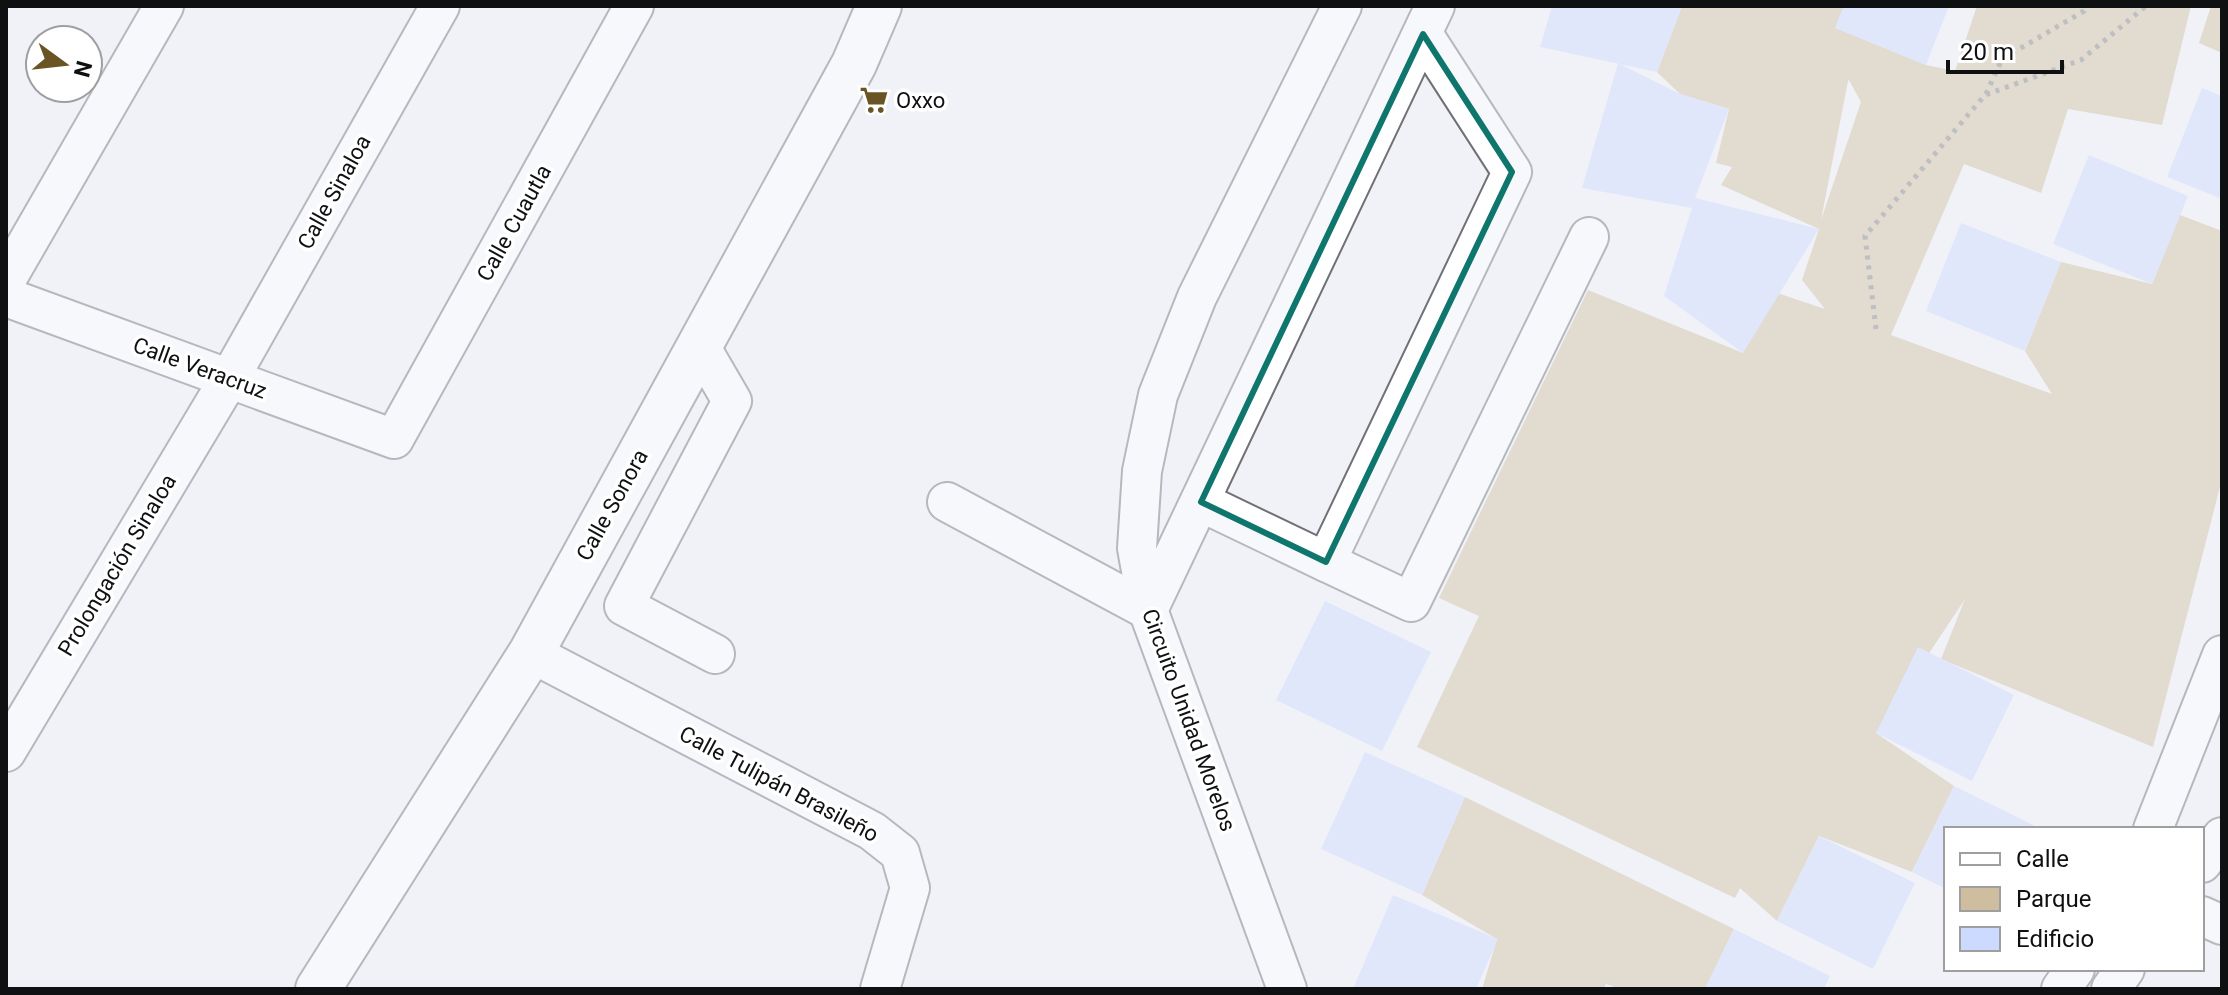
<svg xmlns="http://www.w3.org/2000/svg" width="2228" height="995" viewBox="0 0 2228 995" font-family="Roboto,sans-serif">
<rect width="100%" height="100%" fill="#f0f2f8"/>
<!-- green -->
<g fill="#cebe9f" fill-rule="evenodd">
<path d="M1682,6H1844L1836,28L1926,65L1955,71L1977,6H2191L2162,125L2068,109L2041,193L1964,164L1891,335L2052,394L2025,351L2061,262L2152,284L2180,215L2222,231V479L2153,747L1941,659L1965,599L1876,733L1954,786L1912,872L1819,836L1777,921L1740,888L1735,898L1417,747L1479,616L1439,598L1588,290L1743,353L1774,292L1825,309L1802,280L1819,229L1721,185L1732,167L1716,163L1729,109L1680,94L1657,72ZM1849,80L1861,102L1821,220L1848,81Z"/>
<polygon points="2211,6 2222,6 2222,53 2199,43"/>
<polygon points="1465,797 1734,929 1705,989 1621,989 1606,984 1603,989 1482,989 1497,939 1422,895"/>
</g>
<!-- building -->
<g fill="#cddaff">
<polygon points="1552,6 1682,6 1657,72 1540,47"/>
<polygon points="1844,6 1949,6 1926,65 1835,28"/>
<polygon points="1618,63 1680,94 1729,109 1695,198 1819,229 1743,353 1664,296 1692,208 1582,188"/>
<polygon points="2202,88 2222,96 2222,199 2167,177"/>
<polygon points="2089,155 2188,196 2152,284 2053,244"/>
<polygon points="1961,223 2061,262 2025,351 1926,311"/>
<polygon points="1325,601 1431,652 1382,751 1276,700"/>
<polygon points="1918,647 2014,695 1972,781 1876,733"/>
<polygon points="1365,752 1465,797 1422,895 1321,849"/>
<polygon points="1954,786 2041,829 1946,829 1946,889 1912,872"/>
<polygon points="1819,836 1915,883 1873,969 1777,921"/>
<polygon points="1393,895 1498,939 1476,989 1353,989"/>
<polygon points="1734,929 1830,976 1824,989 1705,989"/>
</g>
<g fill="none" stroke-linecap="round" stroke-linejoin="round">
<defs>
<g id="minor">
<polyline points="6,280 164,6"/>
<polyline points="6,297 394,439 634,6"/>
<polyline points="700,346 732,401 624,606 715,654"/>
<polyline points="947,502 1148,610 1435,6"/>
<polyline points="1201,502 1326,562 1512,172 1423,34"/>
<polyline points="1326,562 1411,602 1589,237"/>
<polyline points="531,653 872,831 900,853 910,888 880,989"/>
<polyline points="6,752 229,379 440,6"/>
<polyline points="2153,829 2222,655"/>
<polyline points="2202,863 2222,837"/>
<polyline points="2202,916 2222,925"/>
<polyline points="1287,989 1148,610 1137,548 1142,471 1158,395 1197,297 1342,6"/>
<polyline points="2061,989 2075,969"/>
<polyline points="2111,989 2125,969"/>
</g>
<polyline id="tertiary" points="318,989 531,653 854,64 879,6"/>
</defs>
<!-- minor casing -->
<use href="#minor" stroke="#6f7176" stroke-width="42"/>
<!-- tertiary casing -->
<use href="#tertiary" stroke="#6f7176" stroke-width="48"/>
<!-- path -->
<g stroke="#7f8084" stroke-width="5" stroke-dasharray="4 6" stroke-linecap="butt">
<polyline points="1986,94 2002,59 2084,11 2086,6"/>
<polyline points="1876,329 1865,236 1985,95 2081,60 2146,6"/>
</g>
<!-- minor -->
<use href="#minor" stroke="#fff" stroke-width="38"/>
<!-- tertiary -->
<use href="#tertiary" stroke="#fff" stroke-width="44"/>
</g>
<!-- marked area -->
<path d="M0 0H2228V995H0ZM1423,34L1512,172L1326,562L1201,502Z" fill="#f0f2f8" fill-opacity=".55" fill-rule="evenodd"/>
<path fill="none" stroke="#0f766e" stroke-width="6" stroke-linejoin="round" d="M1423,34L1512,172L1326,562L1201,502Z"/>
<!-- icons -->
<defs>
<symbol id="supermarket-bare" viewBox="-9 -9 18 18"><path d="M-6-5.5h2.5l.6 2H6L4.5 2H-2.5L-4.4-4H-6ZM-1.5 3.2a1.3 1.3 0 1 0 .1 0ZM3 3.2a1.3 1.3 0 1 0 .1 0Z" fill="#6a5423" stroke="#fff" stroke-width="2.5" paint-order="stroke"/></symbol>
</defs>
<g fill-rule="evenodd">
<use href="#supermarket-bare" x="854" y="80" width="40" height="40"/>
</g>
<g text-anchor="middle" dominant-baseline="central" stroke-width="7" stroke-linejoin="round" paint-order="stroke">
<!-- poi labels -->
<g font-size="22" fill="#0f1012" stroke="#fff" text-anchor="start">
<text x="896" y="100">Oxxo</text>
</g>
<!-- street labels -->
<g font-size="22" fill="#0f1012" stroke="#fff">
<text transform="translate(334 192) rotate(-61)">Calle Sinaloa</text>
<text transform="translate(514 223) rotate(-61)">Calle Cuautla</text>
<text transform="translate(200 368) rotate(20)">Calle Veracruz</text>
<text transform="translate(612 505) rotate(-61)">Calle Sonora</text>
<text transform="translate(117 565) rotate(-59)">Prolongación Sinaloa</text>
<text transform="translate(1189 720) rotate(70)">Circuito Unidad Morelos</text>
<text transform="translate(779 784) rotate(28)">Calle Tulipán Brasileño</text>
</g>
</g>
<!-- border -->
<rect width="2228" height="995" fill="none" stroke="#0f1012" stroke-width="16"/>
<!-- legend -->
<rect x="1944" y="827" width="260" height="144" fill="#ffffff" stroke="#9f9fa0" stroke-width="2"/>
<rect x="1960" y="853" width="40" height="12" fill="#ffffff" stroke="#9f9fa0" stroke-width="2"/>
<text x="2016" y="867" font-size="24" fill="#0f1012">Calle</text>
<rect x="1960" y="887" width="40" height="24" fill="#cebe9f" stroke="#9f9fa0" stroke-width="2"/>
<text x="2016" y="907" font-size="24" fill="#0f1012">Parque</text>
<rect x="1960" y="927" width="40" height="24" fill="#cddaff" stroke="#9f9fa0" stroke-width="2"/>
<text x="2016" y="947" font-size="24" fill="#0f1012">Edificio</text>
<!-- north arrow -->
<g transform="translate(64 64) rotate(105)"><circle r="38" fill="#ffffff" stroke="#9f9fa0" stroke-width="2"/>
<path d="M0-6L14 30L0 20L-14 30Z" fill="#6a5423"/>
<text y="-12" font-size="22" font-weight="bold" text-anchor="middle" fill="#0f1012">N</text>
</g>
<!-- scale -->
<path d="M1948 60v12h114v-12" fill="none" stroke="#0f1012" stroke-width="4"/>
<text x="1960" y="60" font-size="24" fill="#0f1012" stroke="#ffffff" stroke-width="6" paint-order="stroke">20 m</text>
</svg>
